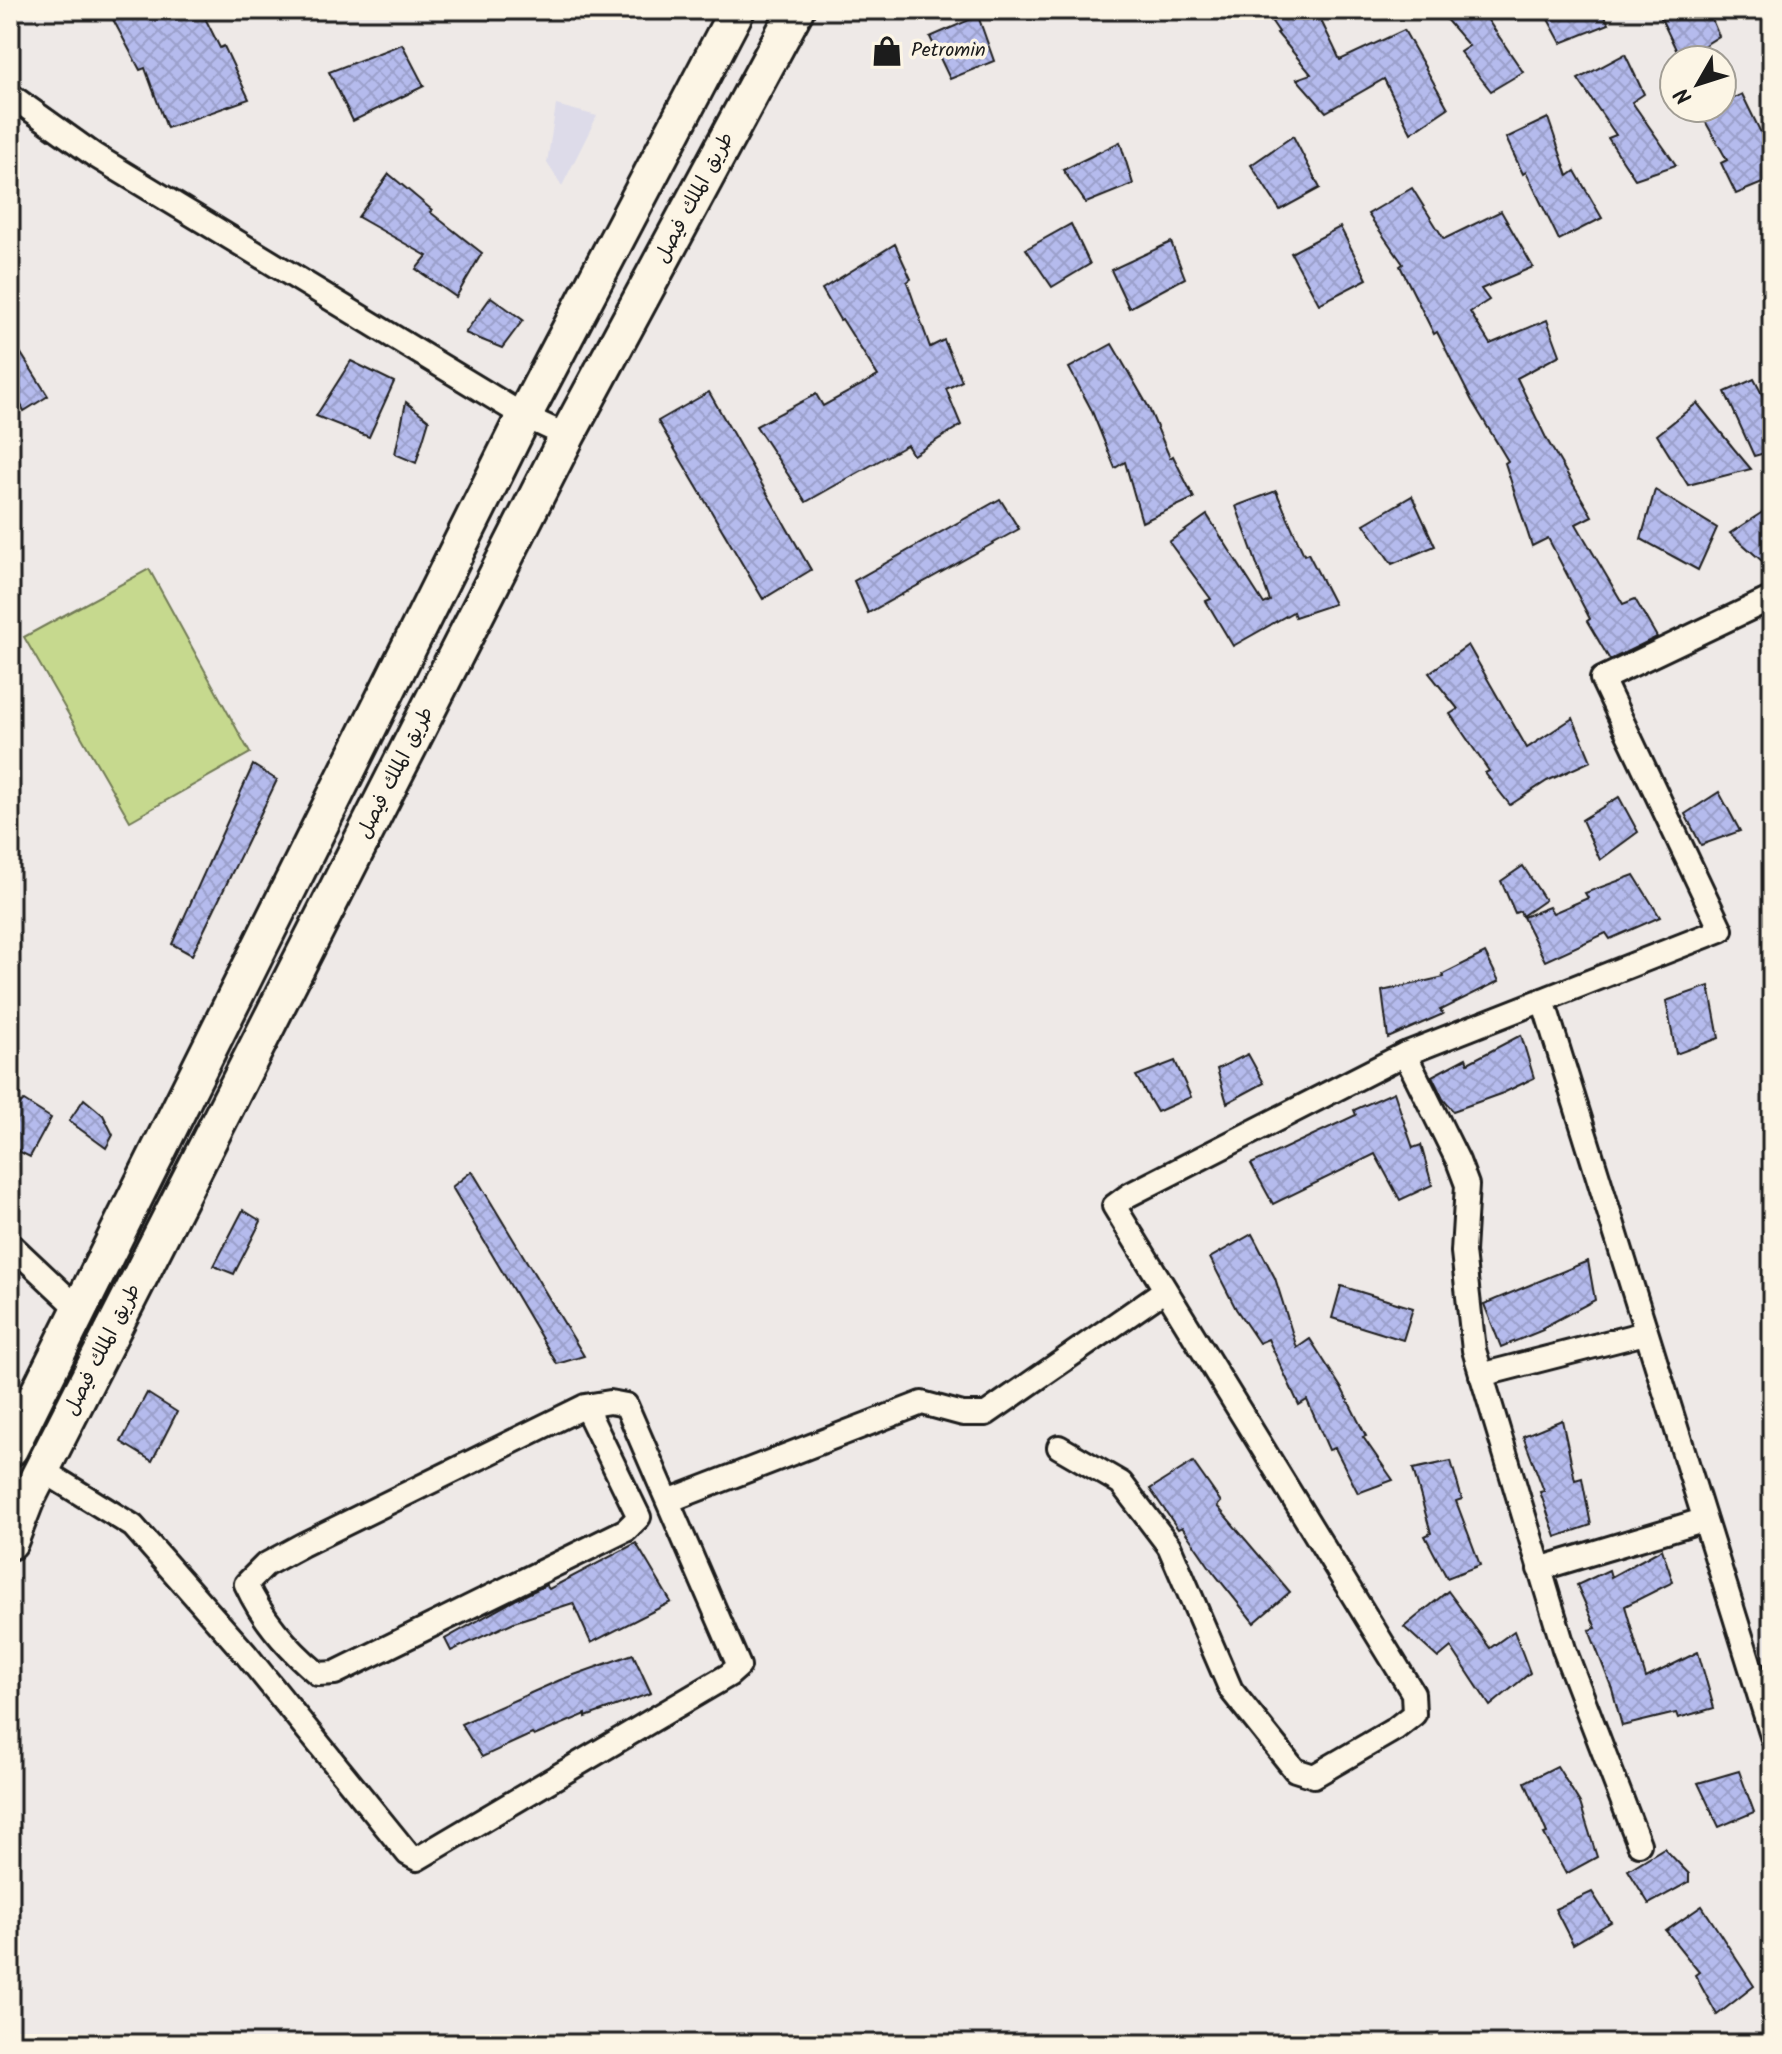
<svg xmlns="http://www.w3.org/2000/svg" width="1782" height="2054" viewBox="0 0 1782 2054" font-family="Kalam,'Playpen Sans Arabic',sans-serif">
<defs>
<pattern id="building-cross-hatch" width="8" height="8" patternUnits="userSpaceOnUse" patternTransform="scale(2)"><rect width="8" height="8" fill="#b5bbed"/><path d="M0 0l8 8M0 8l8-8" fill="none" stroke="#9ba0cb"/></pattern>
</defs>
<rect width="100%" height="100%" fill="#eee9e7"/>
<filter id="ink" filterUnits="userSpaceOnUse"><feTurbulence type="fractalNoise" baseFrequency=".0125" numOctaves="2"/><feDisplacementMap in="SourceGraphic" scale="16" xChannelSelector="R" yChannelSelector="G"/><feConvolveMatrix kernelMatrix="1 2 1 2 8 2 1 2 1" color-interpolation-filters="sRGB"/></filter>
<g filter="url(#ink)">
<!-- built -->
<polygon fill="#dddbe9" points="556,105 597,116 562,186 547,163"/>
<!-- green -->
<polygon fill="#c6d98e" stroke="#717a55" stroke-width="2" points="149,569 250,753 130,821 24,637"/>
<!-- building -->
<g fill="url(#building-cross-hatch)" stroke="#1c1c1c" stroke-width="2">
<polygon points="108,10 201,10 220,48 224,46 249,99 167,128 145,68 140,70"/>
<polygon points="1264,10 1316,10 1340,60 1404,30 1448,108 1411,133 1384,79 1326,112 1297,79 1311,74 1277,33 1279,32"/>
<polygon points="1438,10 1481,10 1523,72 1491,91 1460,52 1469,46"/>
<polygon points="1543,10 1601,10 1609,24 1561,43"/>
<polygon points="1670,10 1708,10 1719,36 1681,60 1660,16"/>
<polygon points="978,16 994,61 950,79 930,37"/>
<polygon points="402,44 424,86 353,121 329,72"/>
<polygon points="1625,54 1644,94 1632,102 1676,165 1635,179 1608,138 1616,135 1578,79"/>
<polygon points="1742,94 1765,141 1768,140 1772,154 1772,179 1736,194 1721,163 1727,160 1701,114 1713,108 1722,108 1722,104"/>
<polygon points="1548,118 1568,176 1575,171 1602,218 1559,240 1526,172 1523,174 1506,138"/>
<polygon points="1293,136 1320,188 1280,210 1251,165"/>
<polygon points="1120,142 1133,184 1086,203 1063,170"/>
<polygon points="389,174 432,210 430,212 482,253 456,297 416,269 427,256 358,217"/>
<polygon points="1412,188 1444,239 1501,211 1533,267 1481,289 1489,300 1470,312 1490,344 1547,320 1560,355 1517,378 1546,438 1592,516 1576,524 1623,604 1635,599 1657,637 1610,660 1587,621 1590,619 1548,538 1532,546 1505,463 1508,461 1472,401 1437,332 1434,334 1400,266 1403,264 1368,214"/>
<polygon points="1071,224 1090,264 1052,287 1026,249"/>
<polygon points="1340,227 1367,279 1319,304 1291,253"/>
<polygon points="1171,242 1185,278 1129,308 1111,270"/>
<polygon points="895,244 911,279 907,282 930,347 944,340 962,381 946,389 961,425 913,455 907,445 806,502 756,426 816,394 823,406 878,376 842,319 840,320 822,289"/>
<polygon points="491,297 523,320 502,348 465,333"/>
<polygon points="10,336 48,396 24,411 10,384"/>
<polygon points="1112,344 1148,406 1170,458 1173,456 1194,498 1142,522 1125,462 1115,468 1091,409 1069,368"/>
<polygon points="351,361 394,382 369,437 316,416"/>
<polygon points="1754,379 1772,413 1772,451 1754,456 1725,392"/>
<polygon points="709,392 811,570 763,599 658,421"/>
<polygon points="406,402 429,420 416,463 395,454"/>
<polygon points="1697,403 1735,450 1751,469 1688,485 1657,435"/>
<polygon points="1655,490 1717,528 1698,570 1641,539"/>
<polygon points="1276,491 1304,555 1308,553 1334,604 1295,617 1293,612 1233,646 1206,601 1211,599 1169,542 1207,515 1264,604 1270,601 1236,506"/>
<polygon points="1412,496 1435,546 1392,564 1364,524"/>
<polygon points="1000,499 1019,529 868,613 854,581"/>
<polygon points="1772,506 1772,559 1762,561 1730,533"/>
<polygon points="1468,645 1527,748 1573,718 1591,761 1547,781 1510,805 1485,773 1489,771 1450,714 1458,709 1429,673"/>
<polygon points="253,765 277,780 192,955 172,944"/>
<polygon points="1719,792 1740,831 1701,845 1685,814"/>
<polygon points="1619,797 1638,832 1600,860 1582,820"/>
<polygon points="1523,866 1545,900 1522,916 1520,911 1515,913 1501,881"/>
<polygon points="1634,875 1660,917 1610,939 1606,933 1545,961 1523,917 1549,907 1553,913 1588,898 1585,893"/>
<polygon points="1485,953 1499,981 1440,1010 1443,1014 1388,1038 1382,991 1444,977 1443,974"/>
<polygon points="1709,986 1719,1038 1676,1054 1666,1001"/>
<polygon points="1521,1035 1534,1078 1503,1093 1453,1111 1443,1099 1432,1076 1466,1058 1468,1063"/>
<polygon points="1248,1054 1264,1083 1227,1103 1217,1069"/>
<polygon points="1175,1061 1191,1097 1157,1112 1136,1076"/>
<polygon points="1394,1092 1413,1148 1421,1145 1432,1185 1400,1200 1375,1154 1273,1204 1251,1164 1356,1115 1354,1110"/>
<polygon points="84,1099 103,1115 113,1135 106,1148 69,1121"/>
<polygon points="24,1101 51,1118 30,1157 10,1147 10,1113"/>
<polygon points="472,1171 584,1356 557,1364 452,1187"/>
<polygon points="243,1210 261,1221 234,1274 214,1266"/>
<polygon points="1252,1234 1275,1278 1297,1348 1310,1339 1342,1389 1366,1436 1363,1437 1393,1480 1358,1493 1335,1448 1329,1450 1307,1400 1299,1405 1268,1339 1259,1343 1236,1309 1210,1258"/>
<polygon points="1588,1261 1595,1300 1542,1328 1543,1330 1501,1347 1484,1304"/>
<polygon points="1341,1286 1413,1308 1403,1340 1332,1318"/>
<polygon points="147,1393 177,1412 152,1461 121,1442"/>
<polygon points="1562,1420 1575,1480 1582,1478 1591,1525 1556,1537 1540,1492 1544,1491 1523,1436"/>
<polygon points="1451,1461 1462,1499 1456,1501 1480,1565 1447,1578 1425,1536 1431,1533 1413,1469"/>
<polygon points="1193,1462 1221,1502 1217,1506 1290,1592 1254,1623 1213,1572 1182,1527 1178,1529 1150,1489"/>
<polygon points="636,1543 671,1602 591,1643 573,1603 514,1622 451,1651 445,1639 517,1599 546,1585 549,1589"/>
<polygon points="1662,1549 1673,1582 1625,1606 1646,1678 1698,1652 1714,1708 1678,1718 1676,1713 1622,1726 1612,1689 1589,1630 1596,1628 1577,1585 1609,1570 1611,1577"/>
<polygon points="1448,1591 1490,1648 1514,1631 1530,1673 1490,1706 1451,1647 1438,1658 1404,1627"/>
<polygon points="633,1654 651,1693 586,1717 586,1714 534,1736 532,1734 482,1757 461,1724 560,1680"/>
<polygon points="1557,1766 1580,1803 1597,1857 1566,1874 1544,1834 1547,1833 1525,1782"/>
<polygon points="1739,1771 1754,1812 1719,1827 1698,1783"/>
<polygon points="1664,1848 1689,1874 1689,1882 1649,1904 1628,1870"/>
<polygon points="1592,1892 1611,1922 1573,1944 1555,1909"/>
<polygon points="1702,1906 1754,1986 1717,2015 1695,1975 1699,1972 1666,1931"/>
</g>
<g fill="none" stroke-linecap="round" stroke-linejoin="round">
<defs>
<g id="minor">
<polyline points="10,95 94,155 524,416 567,436"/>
<polyline points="1543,1000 1772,1736"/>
<polyline points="1405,1054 1458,1161 1467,1185 1463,1252 1474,1350 1564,1649 1639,1844"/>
<polyline points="10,1244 79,1309"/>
<polyline points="1481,1375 1645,1333"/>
<polyline points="1059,1447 1121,1483 1169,1546 1231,1690 1295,1770 1314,1776 1395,1729 1414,1714 1413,1693 1114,1206 1129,1195 1405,1054 1721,930 1602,679 1772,598"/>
<path d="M42,1470L133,1526L245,1653L408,1854L417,1859L729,1675L739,1666L626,1405L610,1402L585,1406L302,1545L265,1565L246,1584C262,1619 288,1649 318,1674L335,1673L626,1530L639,1517L585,1406"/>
<polyline points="668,1501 922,1403 963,1414 986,1414 1165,1290"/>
<polyline points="1539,1569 1703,1520"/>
</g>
<g id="primary">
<polyline points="10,1449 524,416 737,10"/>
<polyline points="10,1542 26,1501 567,436 796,10"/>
</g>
</defs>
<!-- minor casing -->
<use href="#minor" stroke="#1c1c1c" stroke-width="28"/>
<!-- primary casing -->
<use href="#primary" stroke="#1c1c1c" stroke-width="40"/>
<!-- minor -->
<use href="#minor" stroke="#fcf5e5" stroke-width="22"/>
<!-- primary -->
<use href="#primary" stroke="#fcf5e5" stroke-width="34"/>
</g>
</g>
<!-- icons -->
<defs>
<symbol id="shop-bare" viewBox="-9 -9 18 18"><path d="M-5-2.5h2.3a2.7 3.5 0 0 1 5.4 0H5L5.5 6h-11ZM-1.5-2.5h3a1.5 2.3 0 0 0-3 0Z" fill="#1c1c1c" stroke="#fcf5e5" stroke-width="2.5" paint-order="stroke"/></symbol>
</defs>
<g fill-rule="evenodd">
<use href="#shop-bare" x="865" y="29" width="44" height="44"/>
</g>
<g text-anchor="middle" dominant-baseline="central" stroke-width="7" stroke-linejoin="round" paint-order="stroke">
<!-- poi labels -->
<g font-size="20" fill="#1c1c1c" stroke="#fcf5e5" text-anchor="start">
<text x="911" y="51">Petromin</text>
</g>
<!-- street labels -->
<g font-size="20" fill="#1c1c1c" stroke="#fcf5e5">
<text transform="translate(695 198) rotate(-62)">طريق الملك فيصل</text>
<text transform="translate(396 773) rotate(-63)">طريق الملك فيصل</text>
<text transform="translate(103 1350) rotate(-63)">طريق الملك فيصل</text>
</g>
</g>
<!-- margin -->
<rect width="1782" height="2054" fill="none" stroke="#fcf5e5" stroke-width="40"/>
<rect x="20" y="20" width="1742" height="2014" fill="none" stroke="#1c1c1c" stroke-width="3" filter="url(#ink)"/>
<!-- north arrow -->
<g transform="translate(1698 84) rotate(231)"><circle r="38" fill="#fcf5e5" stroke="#a29e95" stroke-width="2"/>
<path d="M0-6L14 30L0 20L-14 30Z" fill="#1c1c1c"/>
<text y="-12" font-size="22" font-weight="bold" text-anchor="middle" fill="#1c1c1c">N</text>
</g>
</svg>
